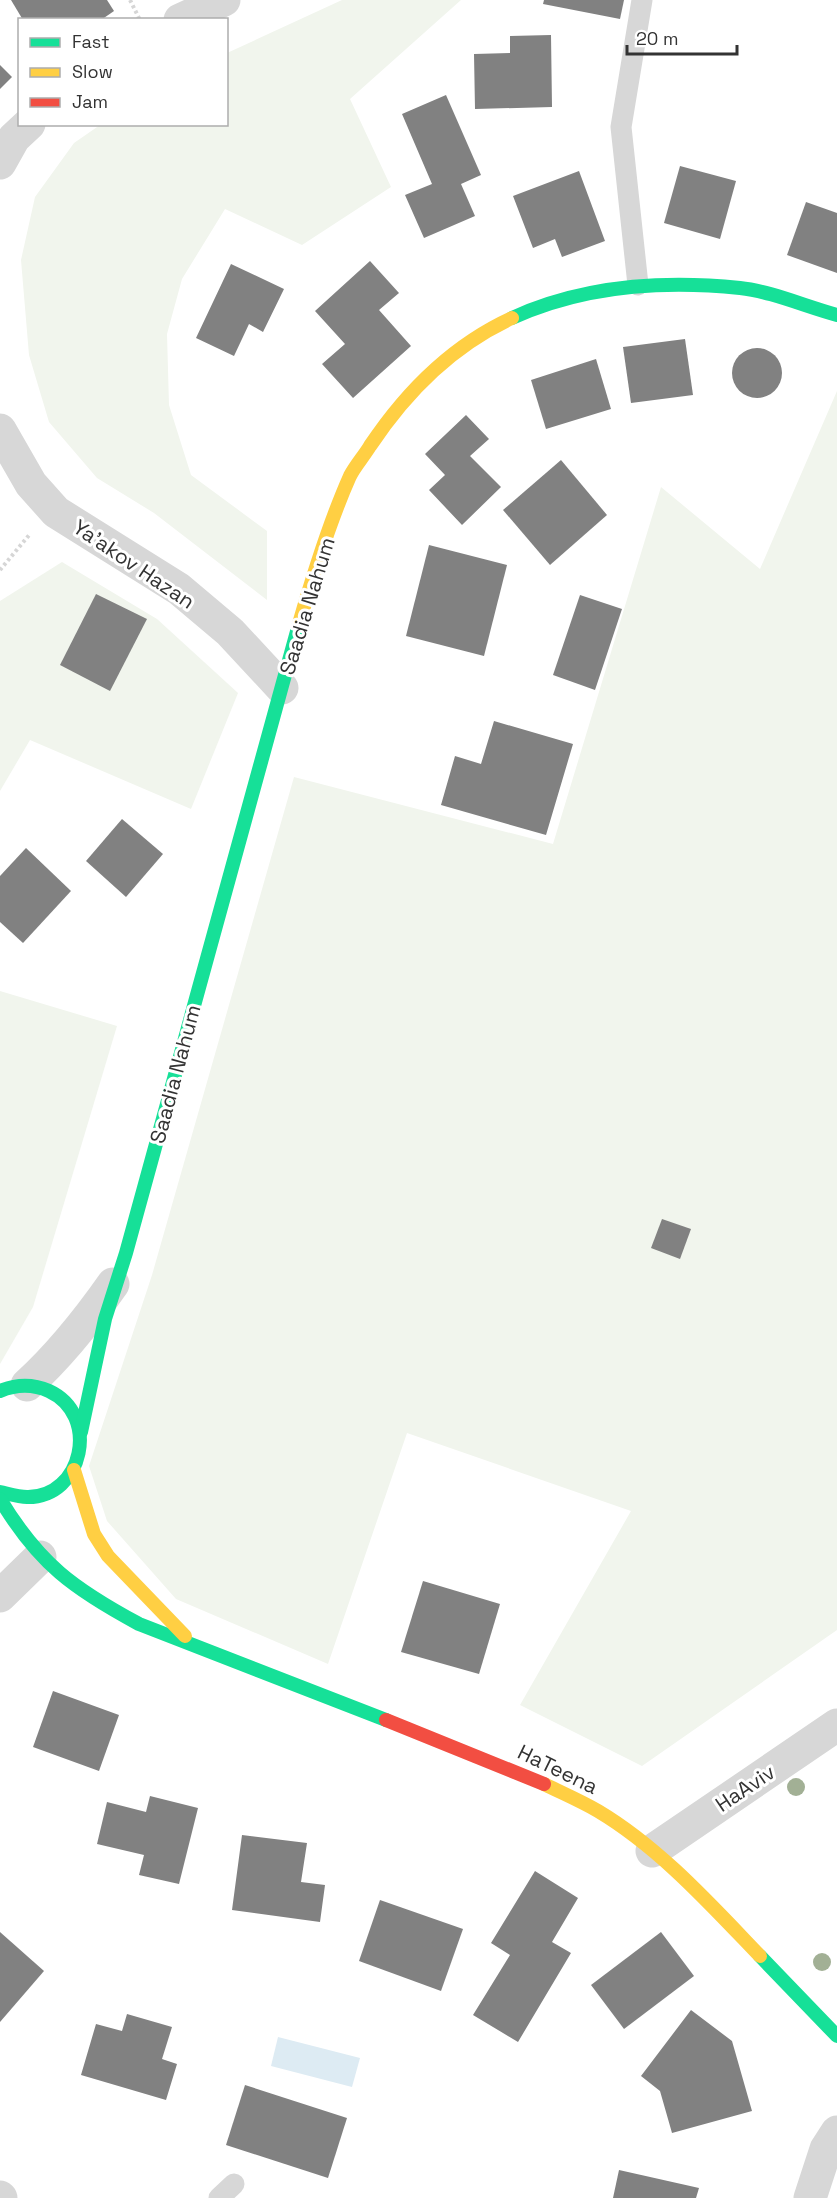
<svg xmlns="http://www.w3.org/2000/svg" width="837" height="2198" viewBox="0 0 837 2198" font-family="'Space Grotesk',sans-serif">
<rect width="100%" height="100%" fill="#fff"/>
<!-- grass -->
<g fill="#f1f5ed">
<polygon points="342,0 461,0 350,99 391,187 302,245 225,209 182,279 167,334 169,405 191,475 267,531 267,600 154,513 97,478 49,422 29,355 21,260 35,197 74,143 100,125 226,124 227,53"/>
<polygon points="837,391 837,1630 642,1766 520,1705 631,1511 407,1433 328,1664 176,1599 107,1521 89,1466 152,1275 294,777 553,844 661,487 760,569"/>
<polygon points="62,562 157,619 238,693 191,809 30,740 0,791 0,601"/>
<polygon points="0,991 117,1026 33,1307 0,1364"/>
</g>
<!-- water -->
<polygon fill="#ddebf3" points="278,2037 360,2058 352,2087 271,2066"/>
<!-- building -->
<g fill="#818181">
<polygon points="11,0 107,0 114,11 101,20 23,20"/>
<polygon points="544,0 624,0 620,19 543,4"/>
<polygon points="551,35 552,107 475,109 474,54 510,53 510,36"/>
<polygon points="0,65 12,77 0,89"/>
<polygon points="446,95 481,175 461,184 475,216 424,238 405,195 432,184 402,114"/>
<polygon points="680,166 736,181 720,239 664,223"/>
<polygon points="579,171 605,241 562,257 555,239 533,248 513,196"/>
<polygon points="806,202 837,213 837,273 787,255"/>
<polygon points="370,261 399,293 379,310 411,346 353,398 322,364 345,344 315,311"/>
<polygon points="231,264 284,289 263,332 249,324 234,356 196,338"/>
<polygon points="685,339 693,395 631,403 623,347"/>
<circle cx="757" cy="373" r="25"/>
<polygon points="596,359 611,409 546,429 531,380"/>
<polygon points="466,415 489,439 470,456 501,487 462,525 429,490 445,475 425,454"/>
<polygon points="561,460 607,515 550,565 503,510"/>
<polygon points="429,545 507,565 484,656 406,636"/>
<polygon points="96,594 147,619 110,691 60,665"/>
<polygon points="580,595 622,609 595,690 553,675"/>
<polygon points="494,721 573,744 546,835 441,805 455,756 481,764"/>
<polygon points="122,819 163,854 126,897 86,861"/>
<polygon points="26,848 71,891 23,943 0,922 0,876"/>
<polygon points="662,1219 691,1229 680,1259 651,1248"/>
<polygon points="423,1581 500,1604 479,1674 401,1652"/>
<polygon points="53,1691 119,1715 99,1771 33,1747"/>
<polygon points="150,1796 198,1808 179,1884 139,1875 144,1855 97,1844 107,1802 146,1812"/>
<polygon points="242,1835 307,1843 301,1882 325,1885 320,1922 232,1910"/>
<polygon points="535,1871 578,1898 552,1942 571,1953 518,2042 473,2015 510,1955 491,1943"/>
<polygon points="380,1900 463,1929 441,1991 359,1961"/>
<polygon points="0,1932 44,1971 0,2022"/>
<polygon points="661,1932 694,1976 624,2029 591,1985"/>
<polygon points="691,2010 732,2041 752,2111 672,2133 660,2091 641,2076"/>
<polygon points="127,2014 172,2027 162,2059 177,2064 166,2100 81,2075 96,2024 122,2031"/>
<polygon points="245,2085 347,2118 328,2178 226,2145"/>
<polygon points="619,2170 699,2188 696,2198 613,2198"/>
</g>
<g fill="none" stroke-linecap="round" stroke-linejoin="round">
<!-- path -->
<g stroke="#d6d6d6" stroke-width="4" stroke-dasharray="3 3" stroke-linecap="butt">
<polyline points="130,0 140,20"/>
<polyline points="0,570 30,534"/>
</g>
<!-- lane -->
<g stroke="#d7d7d7" stroke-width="21">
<polyline points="638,285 621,127 642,0"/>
<polyline points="219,2198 234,2184"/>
</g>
<!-- street -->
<g stroke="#d7d7d7" stroke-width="33">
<polyline points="180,20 224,0"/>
<polyline points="0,163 14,138 29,124"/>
<polyline points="0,430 31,484 56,512 179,589 230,632 282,688"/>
<path d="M27,1385C61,1354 87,1321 113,1284"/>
<polyline points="0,1596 40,1557"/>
<polyline points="652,1851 837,1725"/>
<polyline points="0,2197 1,2198"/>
<polyline points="810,2198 826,2149 837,2132"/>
</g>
<!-- fast -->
<g stroke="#16e098" stroke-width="14">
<path d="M512,318C584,285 662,280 740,288C770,291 807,307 837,315"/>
<path d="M0,1391C17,1384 33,1384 49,1391C101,1415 83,1498 27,1497C19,1497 9,1494 0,1492"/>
<polyline points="81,1432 105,1319 126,1253 299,624"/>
<path d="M0,1499C39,1564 74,1589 139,1624L386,1720"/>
<polyline points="760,1956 837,2036"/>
</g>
<!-- slow -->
<g stroke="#ffcf43" stroke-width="14">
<path d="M299,624C313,575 329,523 350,476C355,466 364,456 370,446C406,392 453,345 512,318"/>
<polyline points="74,1470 94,1534 108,1556 185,1636"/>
<path d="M544,1784C562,1793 581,1801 598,1811C660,1848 711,1905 760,1956"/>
</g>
<!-- jam -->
<polyline stroke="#f24e42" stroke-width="14" points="386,1720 544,1784"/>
</g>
<!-- trees -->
<g fill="#a2b095">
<circle cx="796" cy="1787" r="9"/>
<circle cx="822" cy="1962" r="9"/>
</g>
<g text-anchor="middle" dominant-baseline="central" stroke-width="6" stroke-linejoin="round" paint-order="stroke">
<!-- street labels -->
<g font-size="21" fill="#333" stroke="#fff">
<text transform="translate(134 564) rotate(34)">Ya'akov Hazan</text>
<text transform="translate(307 606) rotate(-73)">Saadia Nahum</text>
<text transform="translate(175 1074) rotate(-75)">Saadia Nahum</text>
<text transform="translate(558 1769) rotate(26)">HaTeena</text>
<text transform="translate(745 1788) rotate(-34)">HaAviv</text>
</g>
</g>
<!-- legend -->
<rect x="18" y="18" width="210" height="108" fill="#ffffff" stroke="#adadad" stroke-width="1.5"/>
<rect x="30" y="38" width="30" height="9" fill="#16e098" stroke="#adadad" stroke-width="1.5"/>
<text x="72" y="48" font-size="18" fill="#333333">Fast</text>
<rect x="30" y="68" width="30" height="9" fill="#ffcf43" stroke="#adadad" stroke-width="1.5"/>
<text x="72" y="78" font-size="18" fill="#333333">Slow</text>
<rect x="30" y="98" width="30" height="9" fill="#f24e42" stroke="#adadad" stroke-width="1.5"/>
<text x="72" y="108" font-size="18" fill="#333333">Jam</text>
<!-- scale -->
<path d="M627 45v9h110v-9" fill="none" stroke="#333333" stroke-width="3"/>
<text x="636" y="45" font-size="18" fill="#333333" stroke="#ffffff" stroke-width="4.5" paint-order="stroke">20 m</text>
</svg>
